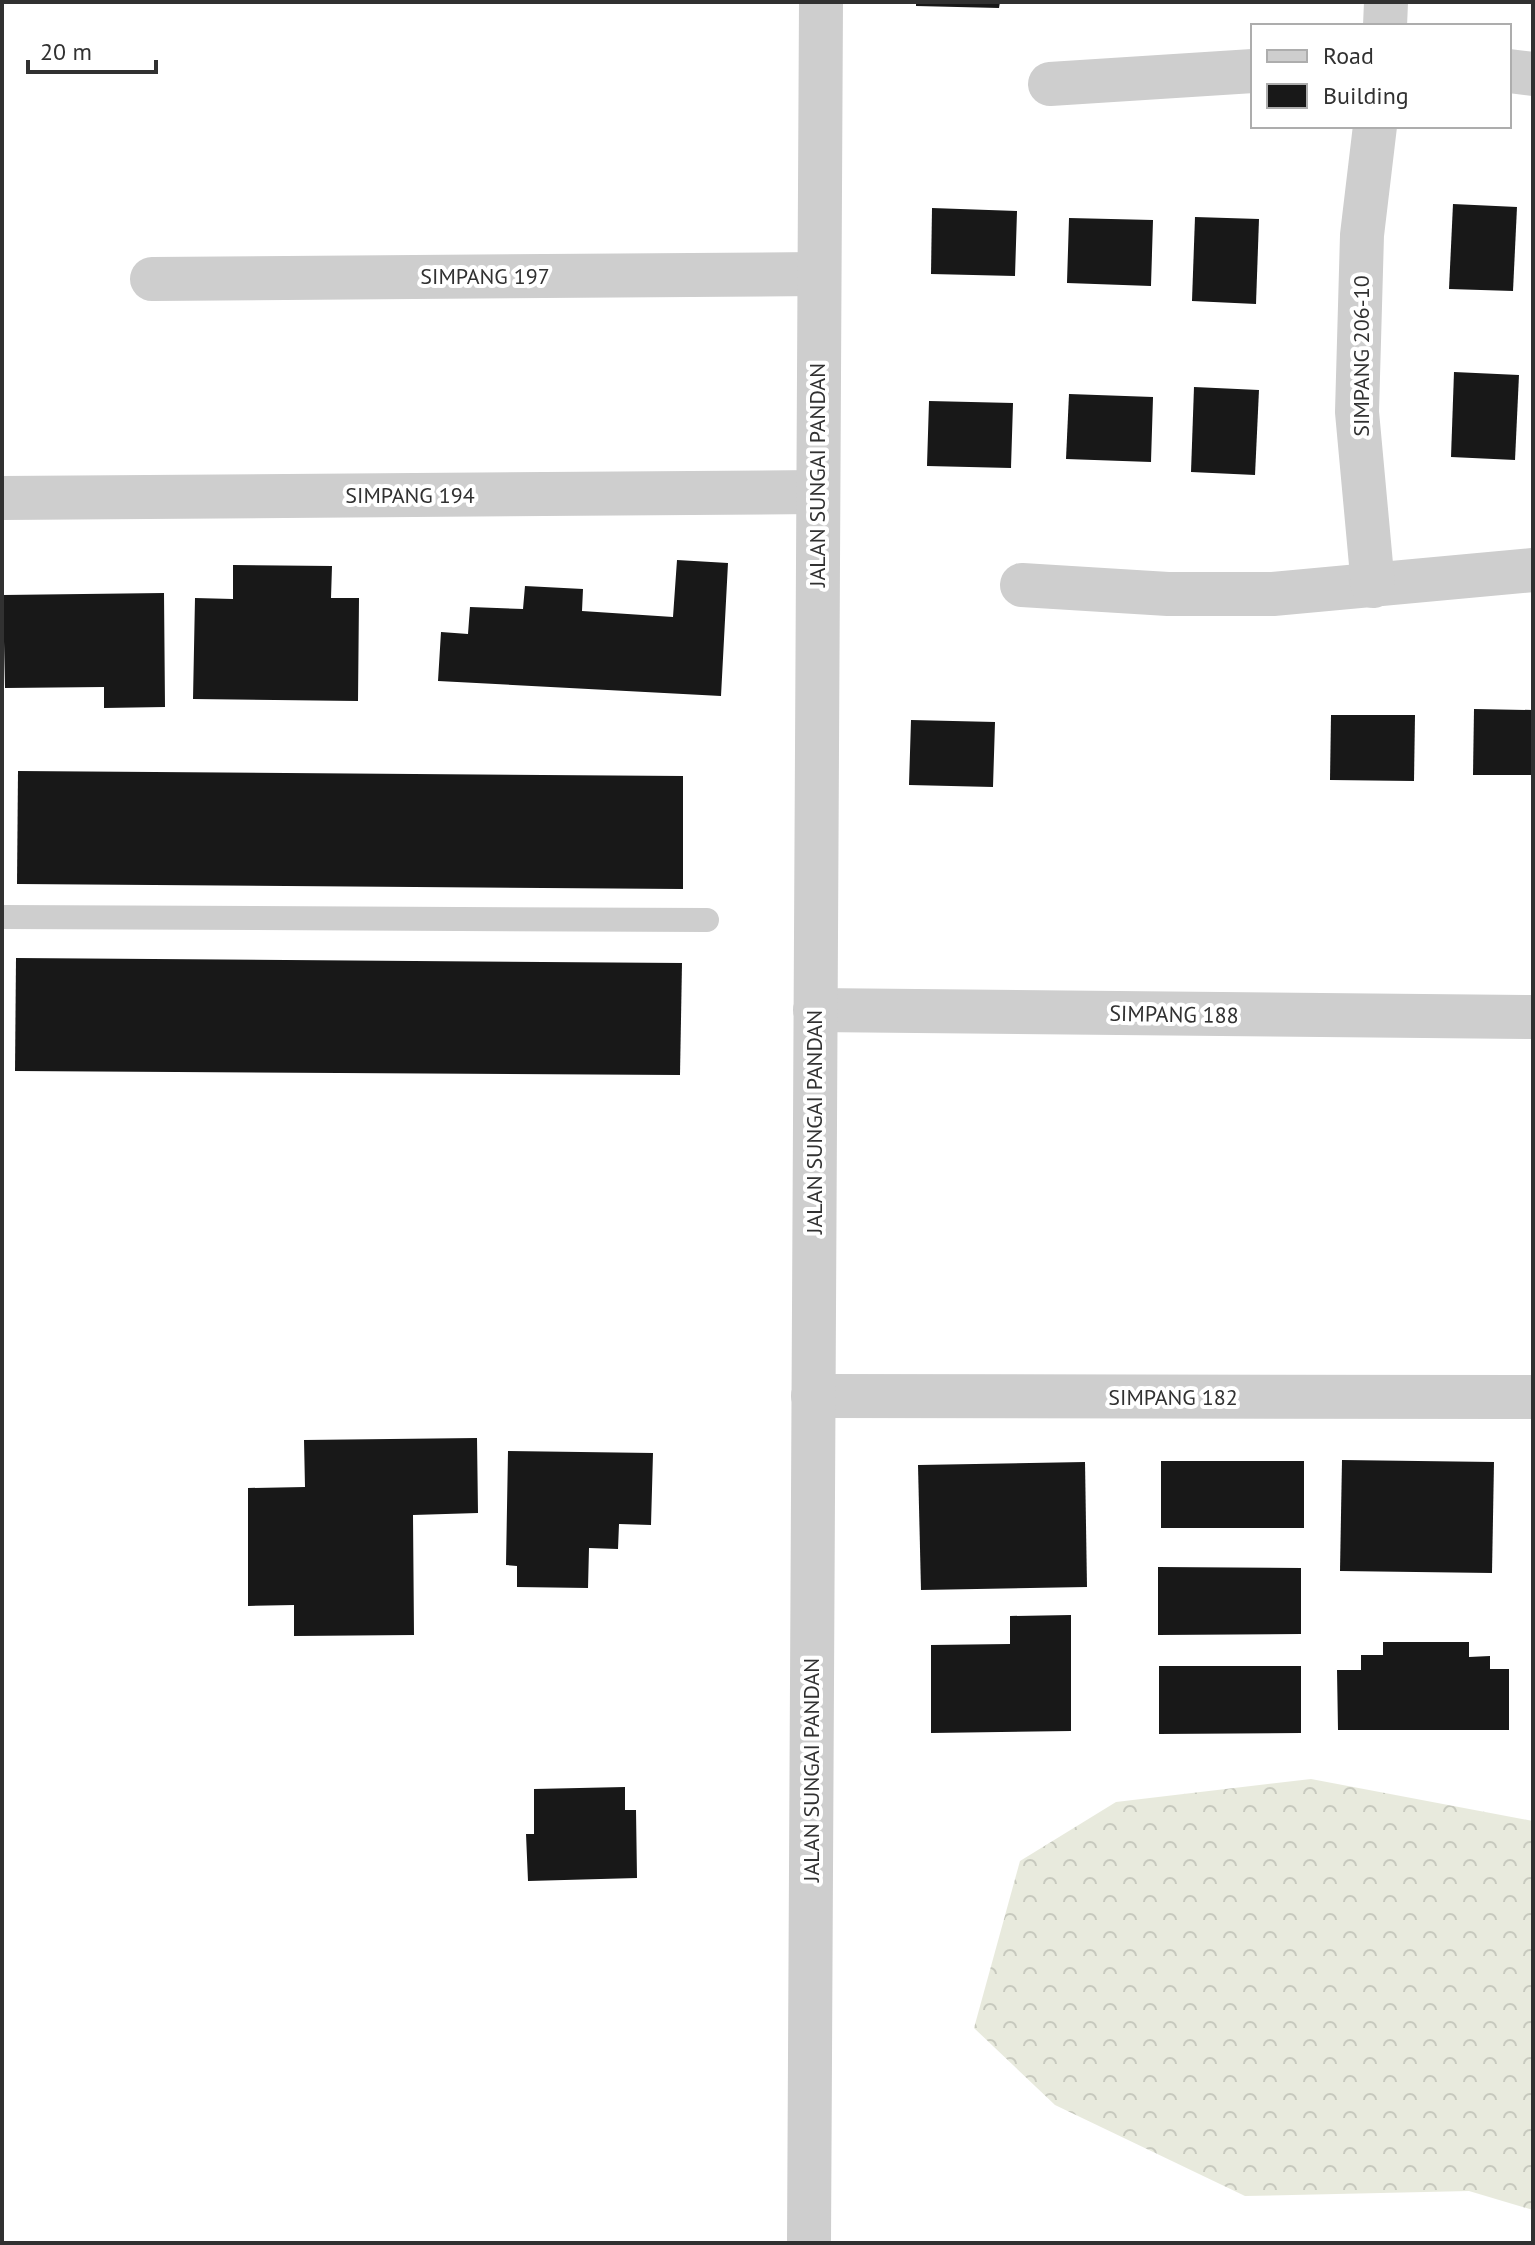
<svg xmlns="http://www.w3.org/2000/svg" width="1535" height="2245" viewBox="0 0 1535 2245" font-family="'PT Sans',sans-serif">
<defs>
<pattern id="forest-crowns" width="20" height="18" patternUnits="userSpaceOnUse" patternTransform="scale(2)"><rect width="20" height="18" fill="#e8eadd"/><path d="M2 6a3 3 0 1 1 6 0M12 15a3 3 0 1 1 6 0" fill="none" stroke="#c7c9be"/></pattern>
</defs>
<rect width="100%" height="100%" fill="#fff"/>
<!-- forest -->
<polygon fill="url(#forest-crowns)" points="1311,1779 1533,1821 1533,2210 1469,2191 1245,2196 1055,2105 974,2028 1020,1861 1116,1802"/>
<!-- building -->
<g fill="#181818">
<polygon points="916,2 1000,2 999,8 916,6"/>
<polygon points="1453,204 1517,207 1513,291 1449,289"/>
<polygon points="932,208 1017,211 1015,276 931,274"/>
<polygon points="1195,217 1259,219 1256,304 1192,301"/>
<polygon points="1069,218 1153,220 1151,286 1067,283"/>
<polygon points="1454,372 1519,375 1515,460 1451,457"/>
<polygon points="1194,387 1259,390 1255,475 1191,472"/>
<polygon points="1069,394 1153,397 1151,462 1066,459"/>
<polygon points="929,401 1013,403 1011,468 927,466"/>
<polygon points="677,560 728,563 721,696 438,681 441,632 468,634 470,607 523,609 525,586 583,589 582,611 673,617"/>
<polygon points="233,565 332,566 331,598 359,598 358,701 193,699 195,598 233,599"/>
<polygon points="164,593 165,707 104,708 104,687 5,688 3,595"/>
<polygon points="1474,709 1533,710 1533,775 1473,775"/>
<polygon points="1331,715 1415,715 1414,781 1330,780"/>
<polygon points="911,720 995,722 993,787 909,785"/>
<polygon points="18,771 683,776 683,889 17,884"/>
<polygon points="16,958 682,963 680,1075 15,1071"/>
<polygon points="477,1438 478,1513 413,1515 414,1635 294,1636 294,1605 248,1606 248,1488 305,1487 304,1440"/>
<polygon points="508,1451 653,1453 651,1525 619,1524 618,1549 589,1548 588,1588 517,1587 517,1566 506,1565"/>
<polygon points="1342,1460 1494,1462 1492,1573 1340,1571"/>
<rect x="1161" y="1461" width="143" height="67"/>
<polygon points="1085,1462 1087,1587 921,1590 918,1465"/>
<polygon points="1158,1567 1301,1568 1301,1634 1158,1635"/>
<polygon points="1071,1615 1071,1731 931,1733 931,1645 1010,1644 1010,1616"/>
<polygon points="1383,1642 1469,1642 1469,1657 1490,1656 1490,1669 1509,1669 1509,1730 1338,1730 1337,1670 1361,1670 1361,1655 1383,1655"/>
<polygon points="1159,1666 1301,1666 1301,1733 1159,1734"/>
<polygon points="625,1787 625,1810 636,1810 637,1878 528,1881 526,1834 534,1834 534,1789"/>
</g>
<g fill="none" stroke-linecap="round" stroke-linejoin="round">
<!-- service -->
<polyline stroke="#cecece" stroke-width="24" points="2,917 707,920"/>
<!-- minor -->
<g stroke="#cecece" stroke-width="44">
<polyline points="1385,26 1386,2"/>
<polyline points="1509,71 1533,74"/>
<polyline points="1050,84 1253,71"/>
<polyline points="152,279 818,274"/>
<polyline points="2,498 817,492"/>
<polyline points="1022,585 1168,594 1273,594 1533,570"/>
<polyline points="1373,586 1357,412 1362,235 1375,126"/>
<polyline points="815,1010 1533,1017"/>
<polyline points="813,1396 1533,1397"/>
</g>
<!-- tertiary -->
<polyline stroke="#cecece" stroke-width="44" points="809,2243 821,2"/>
</g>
<g text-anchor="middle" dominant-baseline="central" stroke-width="8" stroke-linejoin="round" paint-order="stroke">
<!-- street labels -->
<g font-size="22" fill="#313131" stroke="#fff">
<text x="485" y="276">SIMPANG 197</text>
<text transform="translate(1361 356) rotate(-90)">SIMPANG 206-10</text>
<text transform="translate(817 475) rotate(-90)">JALAN SUNGAI PANDAN</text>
<text x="410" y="495">SIMPANG 194</text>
<text transform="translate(1174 1014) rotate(1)">SIMPANG 188</text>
<text transform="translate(814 1122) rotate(-90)">JALAN SUNGAI PANDAN</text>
<text x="1173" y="1397">SIMPANG 182</text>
<text transform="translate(811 1770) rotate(-90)">JALAN SUNGAI PANDAN</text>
</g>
</g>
<!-- border -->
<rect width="1535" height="2245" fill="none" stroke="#313131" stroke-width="8"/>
<!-- legend -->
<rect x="1251" y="24" width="260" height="104" fill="#ffffff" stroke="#adadad" stroke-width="2"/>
<rect x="1267" y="50" width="40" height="12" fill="#cecece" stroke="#adadad" stroke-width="2"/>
<text x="1323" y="64" font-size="24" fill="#313131">Road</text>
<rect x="1267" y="84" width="40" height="24" fill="#181818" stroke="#adadad" stroke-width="2"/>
<text x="1323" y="104" font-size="24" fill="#313131">Building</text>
<!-- scale -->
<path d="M28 60v12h128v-12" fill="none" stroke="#313131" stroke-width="4"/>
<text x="40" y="60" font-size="24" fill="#313131" stroke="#ffffff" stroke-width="6" paint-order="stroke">20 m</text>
</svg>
